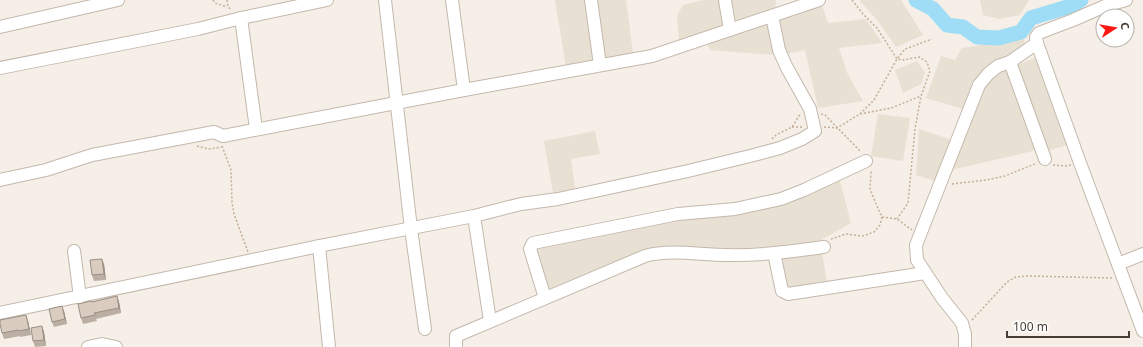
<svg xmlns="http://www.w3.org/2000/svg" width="1143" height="347" viewBox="0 0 1143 347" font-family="'Noto Sans',sans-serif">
<rect width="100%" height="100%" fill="#f5efe7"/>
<!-- residential -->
<g fill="#e9e0d4">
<polygon points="555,0 587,0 595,61 566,66"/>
<polygon points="595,0 626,0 633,54 603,58"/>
<polygon points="703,0 720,0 723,28 679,41 677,16 683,5"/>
<polygon points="731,0 776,0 775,10 734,24"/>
<polygon points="859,0 901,0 923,35 896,47 878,21"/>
<polygon points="980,0 1029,0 1020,15 999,19 983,15"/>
<polygon points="822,5 828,23 866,19 882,43 839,48 848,75 863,101 818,108 805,50 785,54 778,21"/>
<polygon points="768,23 774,55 710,50 707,42"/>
<polygon points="1024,38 1026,51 991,63 977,79 963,109 926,98 941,56 955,60 962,48"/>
<polygon points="1035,58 1067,145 1047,151 1015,66"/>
<polygon points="917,61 925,73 921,84 903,93 895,70"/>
<polygon points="1006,69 1037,150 951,170 985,86 993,76 1001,70"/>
<polygon points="878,114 910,118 903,161 871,156"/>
<polygon points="919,129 952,140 935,181 916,175"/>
<polygon points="595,131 600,154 571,159 575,189 553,193 544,141"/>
<polygon points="839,177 851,223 816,243 733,250 662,246 645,249 549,289 535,247 678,217 744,212"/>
<polygon points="822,252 827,283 787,289 781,257"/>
</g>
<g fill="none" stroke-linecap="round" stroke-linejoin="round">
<!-- river -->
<polyline stroke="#9fddf6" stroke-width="15" points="916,0 933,9 947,25 963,27 977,37 999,38 1021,32 1031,18 1074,5 1081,0"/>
<defs>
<g id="minor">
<polyline points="385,0 411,229 425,329"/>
<polyline points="452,0 464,90"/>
<polyline points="591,0 600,65"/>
<polyline points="725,0 730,30"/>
<polyline points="1126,0 1105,6 1073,20 1039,33 1036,37 1037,43 1080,163 1143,331"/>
<polyline points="241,18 256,129"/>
<polyline points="0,27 118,0"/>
<polyline points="1010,62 1045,159"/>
<polyline points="0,68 198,29 241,18 327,0"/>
<polyline points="0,180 46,170 92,155 214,132 223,136 464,90 652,56 819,0"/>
<polyline points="474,216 490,321"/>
<polyline points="319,246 329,347"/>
<polyline points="74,251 80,297"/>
<polyline points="774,253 782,291 788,294 925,273"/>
<polyline points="1118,264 1143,254"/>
<polyline points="545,298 530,249 533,243 678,214 735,209 781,199 804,190 866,161"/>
<polyline points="0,313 319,246 474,216 521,204 558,199 688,171 754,155 780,148 802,139 815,131 810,109 786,66 779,50 772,16"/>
<polyline points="88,347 102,344 116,347"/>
<path d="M456,347V336L645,256C672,249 699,255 727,255C760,256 792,251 824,247"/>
<polyline points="965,347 965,334 962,323 942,298 917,260 916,245 979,85 988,74 998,66 1010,62 1037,43"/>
</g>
</defs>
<!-- minor casing -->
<use href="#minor" stroke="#c4b8ac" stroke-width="14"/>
<!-- path -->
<g stroke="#c4af99" stroke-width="1.5" stroke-dasharray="2 2" stroke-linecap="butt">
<polyline points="213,0 215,3 227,7"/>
<polyline points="227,0 228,7 232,10"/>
<polyline points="852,0 863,14 877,28 897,59 903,60 919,57 927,62 930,71 921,96 915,129 908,203 897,219"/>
<polyline points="821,114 825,115 861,152"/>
<polyline points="860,114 874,100 897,59 905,49 932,39"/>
<polyline points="792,127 802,127"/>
<polyline points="824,127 837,128 860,114 891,108 921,96"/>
<polyline points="772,139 776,135 792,127 801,113"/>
<polyline points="197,146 209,149 221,147"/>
<polyline points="222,146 231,170 232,202 234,214 248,252"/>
<polyline points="1053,165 1066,166 1071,165"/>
<polyline points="952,184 986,180 1005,176 1037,163"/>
<polyline points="882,217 897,219 912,230"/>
<polyline points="831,239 846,234 863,236 874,232 880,225 882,217 876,204 870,189 871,172 870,170"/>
<polyline points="972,320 1007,282 1016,277 1028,276 1112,278"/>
</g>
<!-- minor -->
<use href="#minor" stroke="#fff" stroke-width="12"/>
</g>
<!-- wall -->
<g fill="#bbafa3">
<polygon points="104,264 106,280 94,281 92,275"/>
<polygon points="117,296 119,302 121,313 96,319 97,321 83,324 81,318 92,302"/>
<polygon points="64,311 67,324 54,327 52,322"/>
<polygon points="28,321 31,335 20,337 20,336 4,339 2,333"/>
<polygon points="42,326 44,332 46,346 35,347 33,341"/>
</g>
<!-- shaded-wall -->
<g fill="#998f85">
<polygon points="102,259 104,264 106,280 104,274"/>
<polygon points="117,296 119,302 121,313 119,308"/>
<polygon points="62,306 64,311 67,324 65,319"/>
<polygon points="26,315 28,321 31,335 29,329"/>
<polygon points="42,326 44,332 46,346 44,340"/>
</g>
<!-- building -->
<g fill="#daccbe" stroke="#998f85">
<polygon points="102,259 104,274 92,275 90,260"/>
<polygon points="117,296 119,308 94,313 95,315 81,318 78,304 91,301 92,302"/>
<polygon points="62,306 65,319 52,322 49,309"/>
<polygon points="26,315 29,329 18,331 18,330 2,333 0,324 0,320"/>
<polygon points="42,326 44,340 33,341 31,328"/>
</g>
<!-- north arrow -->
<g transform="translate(1115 28) rotate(78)"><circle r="19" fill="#ffffff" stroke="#b6b2ae"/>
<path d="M0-3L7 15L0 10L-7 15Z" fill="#ff1813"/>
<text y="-6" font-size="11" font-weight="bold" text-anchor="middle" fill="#483e35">С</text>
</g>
<!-- scale -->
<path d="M1007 331v6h122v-6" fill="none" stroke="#483e35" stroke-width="2"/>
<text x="1013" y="331" font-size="12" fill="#483e35" stroke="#ffffff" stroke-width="3" paint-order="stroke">100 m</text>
</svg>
